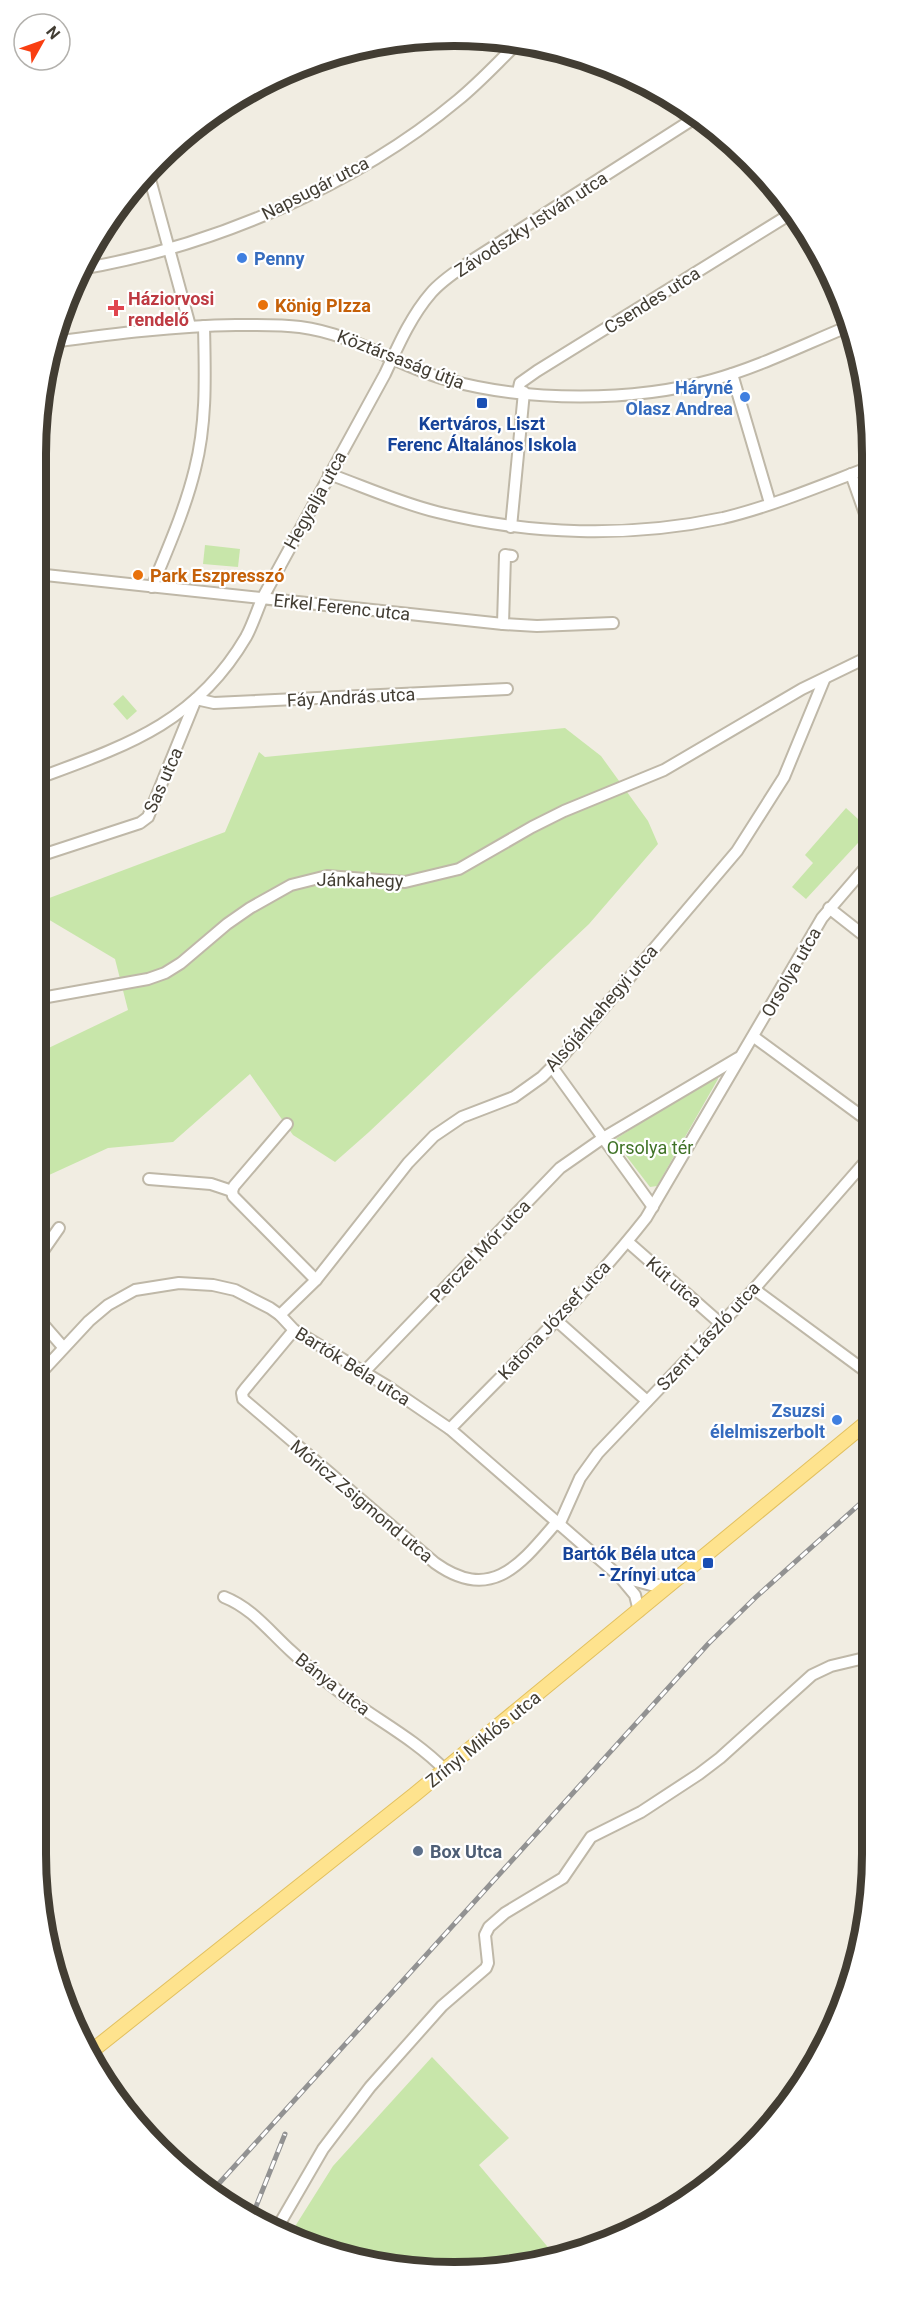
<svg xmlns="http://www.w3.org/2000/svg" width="909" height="2308" viewBox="0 0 909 2308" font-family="Roboto,sans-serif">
<rect width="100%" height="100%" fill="#f1ede2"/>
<!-- green -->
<g fill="#c8e6aa">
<polygon points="205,545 240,549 238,567 203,564"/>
<polygon points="123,695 137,711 127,720 113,704"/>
<polygon points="565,728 601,756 648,821 658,844 589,924 369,1132 335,1162 293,1135 250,1074 173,1142 108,1148 36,1181 36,1054 128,1010 115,959 36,912 36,903 225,832 259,752 265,757"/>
<polygon points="846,808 870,830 806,899 792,887 813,863 805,855"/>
<polygon points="717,1074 718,1079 657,1186 650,1187 614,1140"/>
<polygon points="432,2057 509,2138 479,2165 557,2258 536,2264 400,2268 320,2250 289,2236 333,2166"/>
</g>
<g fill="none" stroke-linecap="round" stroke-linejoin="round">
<defs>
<g id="minor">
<polyline points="148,172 190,326"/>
<path d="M80,269C212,247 355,186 458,100C480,82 498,62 518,43"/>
<path d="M52,342C113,334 174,326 236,325C257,325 279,324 300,327C355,334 396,366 448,380C528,402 633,402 712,380C759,367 803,345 847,327"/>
<polyline points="732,374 770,503"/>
<polyline points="518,392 520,383 537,371 792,213"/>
<path d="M329,474C365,487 400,503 437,512C529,535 630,538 723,518C773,506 822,485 870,467"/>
<polyline points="851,474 870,528"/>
<polyline points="511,527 524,392"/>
<polyline points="36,574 503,624 537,626 613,623"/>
<path d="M152,587C168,548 185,510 195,469C207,422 205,374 204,326"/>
<polyline points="503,624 505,555 512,556"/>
<path d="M36,779C125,746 195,724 246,637C252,626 257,611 262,599L385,374C398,346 411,316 431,293C442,280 457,271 471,261L698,116"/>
<polyline points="36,857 140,823 148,817 196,699 214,703 507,689"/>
<polyline points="829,908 871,941"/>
<polyline points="36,999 148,979 165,973 181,963 227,924 250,908 291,885 327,876 405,882 459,869 532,827 564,811 664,770 802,689 870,656"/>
<polyline points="754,1037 871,1123"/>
<polyline points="552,1067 653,1207"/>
<polyline points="149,1179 211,1184 232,1191"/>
<polyline points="232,1191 233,1196 316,1280"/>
<polyline points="232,1191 234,1186 287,1124"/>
<polyline points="628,1242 720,1323"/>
<polyline points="36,1261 59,1228"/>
<polyline points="754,1289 872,1376"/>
<polyline points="280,1315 316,1280 408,1163 434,1136 462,1117 514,1097 542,1077 562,1057 737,851 784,777 824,680"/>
<polyline points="36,1316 63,1347"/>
<polyline points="556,1320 647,1401"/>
<path d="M294,1330L245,1389L242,1393L243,1399L435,1563C491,1603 520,1565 556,1523"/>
<polyline points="364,1372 560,1168 603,1138 738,1058"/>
<polyline points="36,1378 89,1321 108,1305 135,1290 179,1283 213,1285 235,1290 270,1308 280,1315 294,1330 387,1386 450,1429 620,1577 635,1595 639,1611"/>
<path d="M450,1429C517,1360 587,1293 646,1218L822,918L871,861"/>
<polyline points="559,1525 580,1478 598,1453 754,1289 871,1155"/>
<polyline points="621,1577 651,1585 670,1585"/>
<path d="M224,1597C252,1608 269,1631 291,1651C307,1666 324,1680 341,1693C375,1719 415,1739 445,1770"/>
<polyline points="276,2230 323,2149 370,2087 442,2006 486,1968 488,1963 485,1935 489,1927 505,1913 563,1878 591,1837 641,1812 699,1774 720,1758 812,1675 831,1666 873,1656"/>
</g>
<polyline id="major" points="88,2054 414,1795 872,1418"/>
</defs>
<!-- minor casing -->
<use href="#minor" stroke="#bfb8a8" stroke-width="14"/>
<!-- major casing -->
<use href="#major" stroke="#e2c05f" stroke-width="16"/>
<!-- minor -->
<use href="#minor" stroke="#fff" stroke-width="10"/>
<!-- major -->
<use href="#major" stroke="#fee38e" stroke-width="14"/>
<defs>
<g id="rail">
<polyline points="213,2190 709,1643 756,1597 872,1493"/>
<polyline points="251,2219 285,2134"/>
</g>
</defs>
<!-- rail casing -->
<use href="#rail" stroke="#929292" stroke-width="5"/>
<!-- rail -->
<use href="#rail" stroke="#fff" stroke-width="3" stroke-dasharray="9" stroke-linecap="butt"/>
</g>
<!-- markers -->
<g fill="#3f7fe0" stroke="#fff" stroke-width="2">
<circle cx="242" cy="258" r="6"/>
<circle cx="745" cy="397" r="6"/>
<circle cx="837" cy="1420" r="6"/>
</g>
<g fill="#e8710a" stroke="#fff" stroke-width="2">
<circle cx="263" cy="305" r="6"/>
<circle cx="138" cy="575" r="6"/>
</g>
<path fill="#e0444e" stroke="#fff" stroke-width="2" d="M113 299h6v6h6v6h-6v6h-6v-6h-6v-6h6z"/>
<g fill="#1a4fb4" stroke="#fff" stroke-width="2">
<rect x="476" y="397" width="12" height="12" rx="3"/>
<rect x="702" y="1557" width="12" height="12" rx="3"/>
</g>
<circle fill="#5c6f8a" stroke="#fff" stroke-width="2" cx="418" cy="1851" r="6"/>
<g text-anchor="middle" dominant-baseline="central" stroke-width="4.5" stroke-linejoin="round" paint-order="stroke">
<!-- street labels -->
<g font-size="18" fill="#423d33" stroke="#fff">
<text transform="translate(315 188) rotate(-27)">Napsugár utca</text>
<text transform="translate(531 224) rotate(-33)">Závodszky István utca</text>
<text transform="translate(652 300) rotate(-32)">Csendes utca</text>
<text transform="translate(401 359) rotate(21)">Köztársaság útja</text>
<text transform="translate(315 500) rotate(-61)">Hegyalja utca</text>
<text transform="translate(342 607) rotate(6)">Erkel Ferenc utca</text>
<text transform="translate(351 697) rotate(-3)">Fáy András utca</text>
<text transform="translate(163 780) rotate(-66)">Sas utca</text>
<text transform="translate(360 880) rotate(1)">Jánkahegy</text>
<text transform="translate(791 972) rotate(-60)">Orsolya utca</text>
<text transform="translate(601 1008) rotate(-49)">Alsójánkahegyi utca</text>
<text transform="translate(480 1251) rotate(-46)">Perczel Mór utca</text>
<text transform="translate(674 1282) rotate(41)">Kút utca</text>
<text transform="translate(554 1320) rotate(-47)">Katona József utca</text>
<text transform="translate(708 1336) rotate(-47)">Szent László utca</text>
<text transform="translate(353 1366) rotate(32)">Bartók Béla utca</text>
<text transform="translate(362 1501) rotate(40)">Móricz Zsigmond utca</text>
<text transform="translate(333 1684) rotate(38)">Bánya utca</text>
<text transform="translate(483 1739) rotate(-39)">Zrínyi Miklós utca</text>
</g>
<!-- shop labels -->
<g font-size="18" font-weight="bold" fill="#366cbe" stroke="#fff" text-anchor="end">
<text x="254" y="258" text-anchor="start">Penny</text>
<text x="733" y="387">Háryné<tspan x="733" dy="21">Olasz Andrea</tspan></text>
<text x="825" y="1410">Zsuzsi<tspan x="825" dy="21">élelmiszerbolt</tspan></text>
</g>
<!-- health labels -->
<g font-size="18" font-weight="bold" fill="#be3a42" stroke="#fff" text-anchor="start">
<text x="128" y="298">Háziorvosi<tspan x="128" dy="21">rendelő</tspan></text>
</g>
<!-- food labels -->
<g font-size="18" font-weight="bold" fill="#c56008" stroke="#fff" text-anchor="start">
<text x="275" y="305">König PIzza</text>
<text x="150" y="575">Park Eszpresszó</text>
</g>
<!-- transit labels -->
<g font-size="18" font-weight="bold" fill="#164399" stroke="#fff">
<text x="482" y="423">Kertváros, Liszt<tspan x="482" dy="21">Ferenc Általános Iskola</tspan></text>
<text x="696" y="1553" text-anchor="end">Bartók Béla utca<tspan x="696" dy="21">- Zrínyi utca</tspan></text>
</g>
<!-- park labels -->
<g font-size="18" fill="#407327" stroke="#fff">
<text x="650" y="1147">Orsolya tér</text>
</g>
<!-- service labels -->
<g font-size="18" font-weight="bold" fill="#4e5e75" stroke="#fff" text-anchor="start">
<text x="430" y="1851">Box Utca</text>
</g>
</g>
<!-- crop -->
<path d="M0 0H909V2308H0ZM454 46H454A408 408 0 0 1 862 454V1854A408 408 0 0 1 454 2262H454A408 408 0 0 1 46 1854V454A408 408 0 0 1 454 46Z" fill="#fff" fill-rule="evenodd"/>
<path fill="none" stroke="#423d33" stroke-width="8" d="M454 46H454A408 408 0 0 1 862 454V1854A408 408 0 0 1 454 2262H454A408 408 0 0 1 46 1854V454A408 408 0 0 1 454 46Z"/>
<!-- north arrow -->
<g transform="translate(42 42) rotate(50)"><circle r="28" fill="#ffffff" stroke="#b3b1ad" stroke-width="1.5"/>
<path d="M0-4.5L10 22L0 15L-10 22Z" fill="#f93e11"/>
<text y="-9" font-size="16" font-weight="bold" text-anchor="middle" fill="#423d33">N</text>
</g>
</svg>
